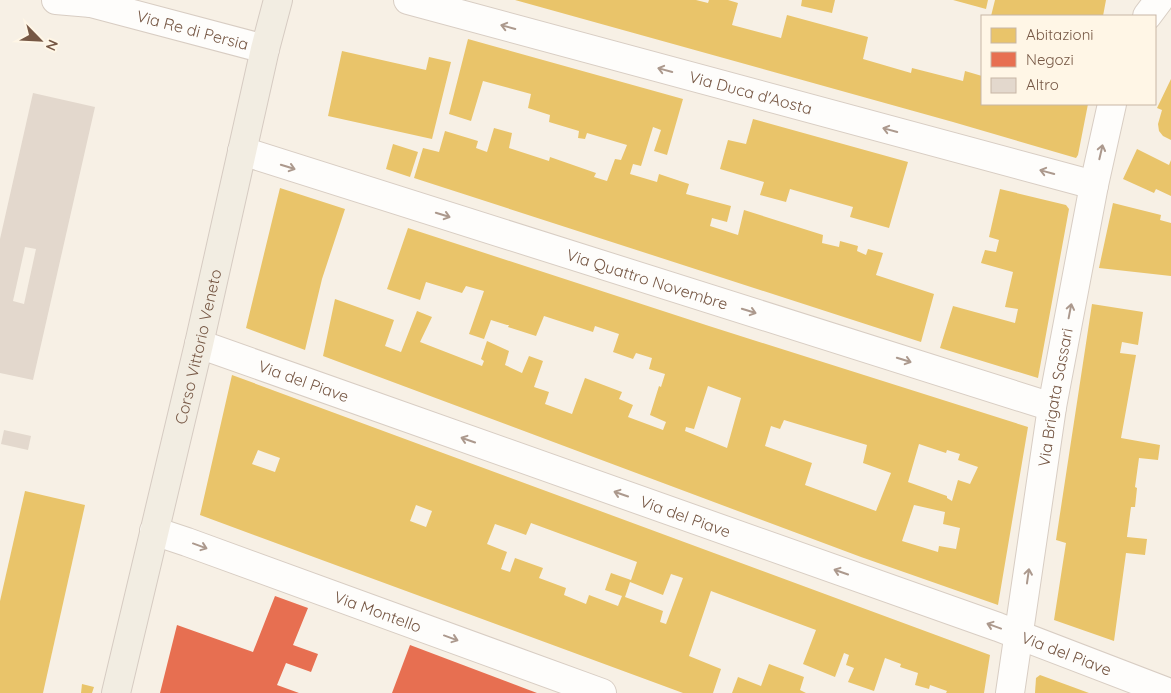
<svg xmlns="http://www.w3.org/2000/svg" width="1171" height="693" viewBox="0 0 1171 693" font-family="Quicksand,sans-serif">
<rect width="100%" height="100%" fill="#f7f0e5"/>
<!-- homes -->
<g fill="#e9c46a" fill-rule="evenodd">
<polygon points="515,0 696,0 708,3 709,0 728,0 738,3 732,25 781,38 787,15 868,37 863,59 911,73 912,68 963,81 965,71 982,76 982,104 1088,104 1078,155 1076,158 953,122"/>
<polygon points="802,0 835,0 832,13 801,6"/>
<polygon points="953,0 988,0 986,9"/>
<polygon points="995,0 1106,0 1103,16 991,16"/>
<polygon points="468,39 683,99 667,155 654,151 661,130 653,127 641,166 633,164 630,174 657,182 659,174 689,184 686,194 731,206 727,222 712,218 710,226 738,235 744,210 823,235 822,243 839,247 840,241 858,246 857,251 866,255 868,249 883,253 876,275 934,294 921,342 414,178 423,148 439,152 445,131 478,141 476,148 487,152 494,128 512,133 509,148 549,161 550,157 596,173 594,177 607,181 615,159 621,160 627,145 587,133 585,139 578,138 579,131 549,122 550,115 528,108 531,94 483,81 471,121 449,114"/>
<polygon points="342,51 426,70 429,57 451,62 432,139 328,116"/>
<polygon points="1171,79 1171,140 1163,136 1159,131 1158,124 1162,110 1157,108"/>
<polygon points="753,119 908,162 889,228 850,217 853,207 790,189 786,202 760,195 764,182 720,169 728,140 746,144"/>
<polygon points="393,144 418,152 410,177 386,169"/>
<polygon points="1137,149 1169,165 1171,160 1171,196 1156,189 1154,193 1123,179"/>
<polygon points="280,188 345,209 322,279 305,350 246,328"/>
<polygon points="1000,189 1066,205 1069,209 1038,378 940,348 953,306 1015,323 1018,309 1005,307 1013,272 981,263 985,250 996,252 999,240 989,237"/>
<polygon points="1113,203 1161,215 1160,220 1171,223 1171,276 1099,268"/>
<path d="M408,228L709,326L1028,427L998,605L861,557L323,356L335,299L394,320L385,346L401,352L417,311L432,317L420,342L482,366L484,361L481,359L487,341L509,351L505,365L522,373L529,356L543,361L534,387L549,392L545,404L572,414L585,378L622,392L619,399L633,405L628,417L663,430L666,422L650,415L659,386L661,387L665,374L649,369L652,358L636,353L633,359L613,352L619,334L595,326L593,332L544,316L536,336L508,327L509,325H507L491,320L484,339L469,334L484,291L466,286L462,293L426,282L420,300L387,289ZM708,386L741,398L727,448L685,431L686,427L694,429ZM784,420L867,445L863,463L891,473L876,511L805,485L812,463L765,446L771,426L780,429ZM919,444L946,453L947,450L960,454L958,460L978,467L970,484L958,480L952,501L947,498V496L908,482ZM914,505L945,512L943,524L960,528L956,549L939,546L938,552L902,541Z"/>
<polygon points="1092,304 1143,312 1138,345 1122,342 1120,353 1136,355 1121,438 1160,445 1158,460 1139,458 1135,487 1137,488 1135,507 1131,507 1127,537 1147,539 1145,555 1126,553 1114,641 1054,620 1066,543 1056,540"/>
<path d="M232,375L990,655L984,693H946L947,691L930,685L929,689L915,685L918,673L900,667L901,664L885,658L874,691L848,682L854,668L846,665L849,655L844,653L835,677L803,664L816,630L711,591L689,656L721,669L713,693H683L200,515ZM258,450L280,458L275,472L252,464ZM416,505L432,511L426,527L410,521ZM531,523L637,562L631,580L611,573L605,590L622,596L618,606L589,595L586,604L564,595L566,588L539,578L543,568L515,558L510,572L501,569L507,552L487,544L495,524L526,535ZM671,574L683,578L666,624L660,622L663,611L625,597L630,582L663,595Z"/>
<polygon points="25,491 85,505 43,693 0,693 0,601"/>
<polygon points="769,664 804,677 800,690 806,693 732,693 738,677 761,686"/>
<polygon points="1040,675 1089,693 1035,693 1036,678"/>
<polygon points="82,684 94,687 92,693 81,693"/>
</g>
<!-- shops -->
<g fill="#e76f51">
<polygon points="275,596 308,608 293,645 318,654 311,672 286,663 277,685 299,693 160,693 177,625 253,652"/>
<polygon points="410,645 537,693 392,693"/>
</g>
<!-- building -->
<g fill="#e3d8cd" fill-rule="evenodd">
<path d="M33,93L95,107L33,380L0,373V239ZM25,247L36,249L24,304L13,301Z"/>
<polygon points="4,430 31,436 28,450 1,444"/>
</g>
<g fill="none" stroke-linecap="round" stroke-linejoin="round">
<defs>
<g id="minor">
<polyline points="56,0 91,3"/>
<path id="s1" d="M87,0L91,3L265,49"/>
<path id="s2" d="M408,0L1094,185"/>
<polyline points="1147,16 1159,0"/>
<path id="s3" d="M242,151L1052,407"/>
<path id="s4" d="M199,344L998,627L1170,693"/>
<path id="s5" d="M154,531L187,542L602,693"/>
<path id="s6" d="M1010,693L1052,407L1094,185L1112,104"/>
</g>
<g id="major">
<path id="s7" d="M116,693L199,344L265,49L278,0"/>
</g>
</defs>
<!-- minor casing -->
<use href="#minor" stroke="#d8cdc3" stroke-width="30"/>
<!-- major casing -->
<use href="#major" stroke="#d6cbc2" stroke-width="30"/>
<!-- minor -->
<use href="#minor" stroke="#fefdfb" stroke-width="28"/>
<!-- major -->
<use href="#major" stroke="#f2ede2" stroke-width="28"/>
</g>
<!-- one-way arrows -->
<defs><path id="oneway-shaft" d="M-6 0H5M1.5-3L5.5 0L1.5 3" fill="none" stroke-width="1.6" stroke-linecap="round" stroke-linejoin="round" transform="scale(1.25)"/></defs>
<g stroke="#ac998d">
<use href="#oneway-shaft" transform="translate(508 27) rotate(-165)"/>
<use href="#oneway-shaft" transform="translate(665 70) rotate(-165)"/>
<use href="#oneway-shaft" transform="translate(890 130) rotate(-165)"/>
<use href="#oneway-shaft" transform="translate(1101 152) rotate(-77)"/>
<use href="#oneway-shaft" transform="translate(288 167) rotate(17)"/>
<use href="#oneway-shaft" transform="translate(1047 172) rotate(-165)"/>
<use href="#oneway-shaft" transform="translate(443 215) rotate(17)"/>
<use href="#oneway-shaft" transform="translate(749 311) rotate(17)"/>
<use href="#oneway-shaft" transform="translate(1070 311) rotate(-79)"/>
<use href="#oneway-shaft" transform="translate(904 360) rotate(17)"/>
<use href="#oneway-shaft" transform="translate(468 440) rotate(-161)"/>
<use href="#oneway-shaft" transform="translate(621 494) rotate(-161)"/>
<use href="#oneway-shaft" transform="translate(200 546) rotate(20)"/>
<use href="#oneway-shaft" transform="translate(841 572) rotate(-161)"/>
<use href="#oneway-shaft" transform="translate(1028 576) rotate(-82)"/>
<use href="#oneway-shaft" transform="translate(994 626) rotate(-160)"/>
<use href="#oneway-shaft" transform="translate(451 638) rotate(20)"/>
</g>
<g text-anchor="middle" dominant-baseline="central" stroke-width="5" stroke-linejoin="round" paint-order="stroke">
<!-- street labels -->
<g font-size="16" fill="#765744" stroke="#fff6e6">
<text stroke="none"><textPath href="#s1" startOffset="110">Via Re di Persia</textPath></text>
<text stroke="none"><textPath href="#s2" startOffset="355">Via Duca d'Aosta</textPath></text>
<text stroke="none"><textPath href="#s3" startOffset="425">Via Quattro Novembre</textPath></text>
<text stroke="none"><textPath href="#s7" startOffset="356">Corso Vittorio Veneto</textPath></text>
<text stroke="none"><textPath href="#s4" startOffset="111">Via del Piave</textPath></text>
<text stroke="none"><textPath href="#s6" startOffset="299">Via Brigata Sassari</textPath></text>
<text stroke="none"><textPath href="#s4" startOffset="516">Via del Piave</textPath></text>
<text stroke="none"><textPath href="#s5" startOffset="238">Via Montello</textPath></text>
<text stroke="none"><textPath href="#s4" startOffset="921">Via del Piave</textPath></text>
</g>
</g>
<!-- legend -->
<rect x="981" y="15" width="175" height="90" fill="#fff6e6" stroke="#c8b6a5"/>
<rect x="991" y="28" width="25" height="15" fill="#e9c46a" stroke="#c8b6a5"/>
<text x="1026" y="40" font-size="15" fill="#765744">Abitazioni</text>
<rect x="991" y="52" width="25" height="15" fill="#e76f51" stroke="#c8b6a5"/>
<text x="1026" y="65" font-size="15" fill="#765744">Negozi</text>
<rect x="991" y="78" width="25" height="15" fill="#e3d8cd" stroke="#c8b6a5"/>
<text x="1026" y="90" font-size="15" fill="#765744">Altro</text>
<!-- north arrow -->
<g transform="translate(40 40) rotate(114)" stroke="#fff6e6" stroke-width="4" paint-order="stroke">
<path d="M0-4L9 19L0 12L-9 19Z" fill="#765744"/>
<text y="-8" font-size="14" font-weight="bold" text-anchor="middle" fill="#765744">N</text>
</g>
</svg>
